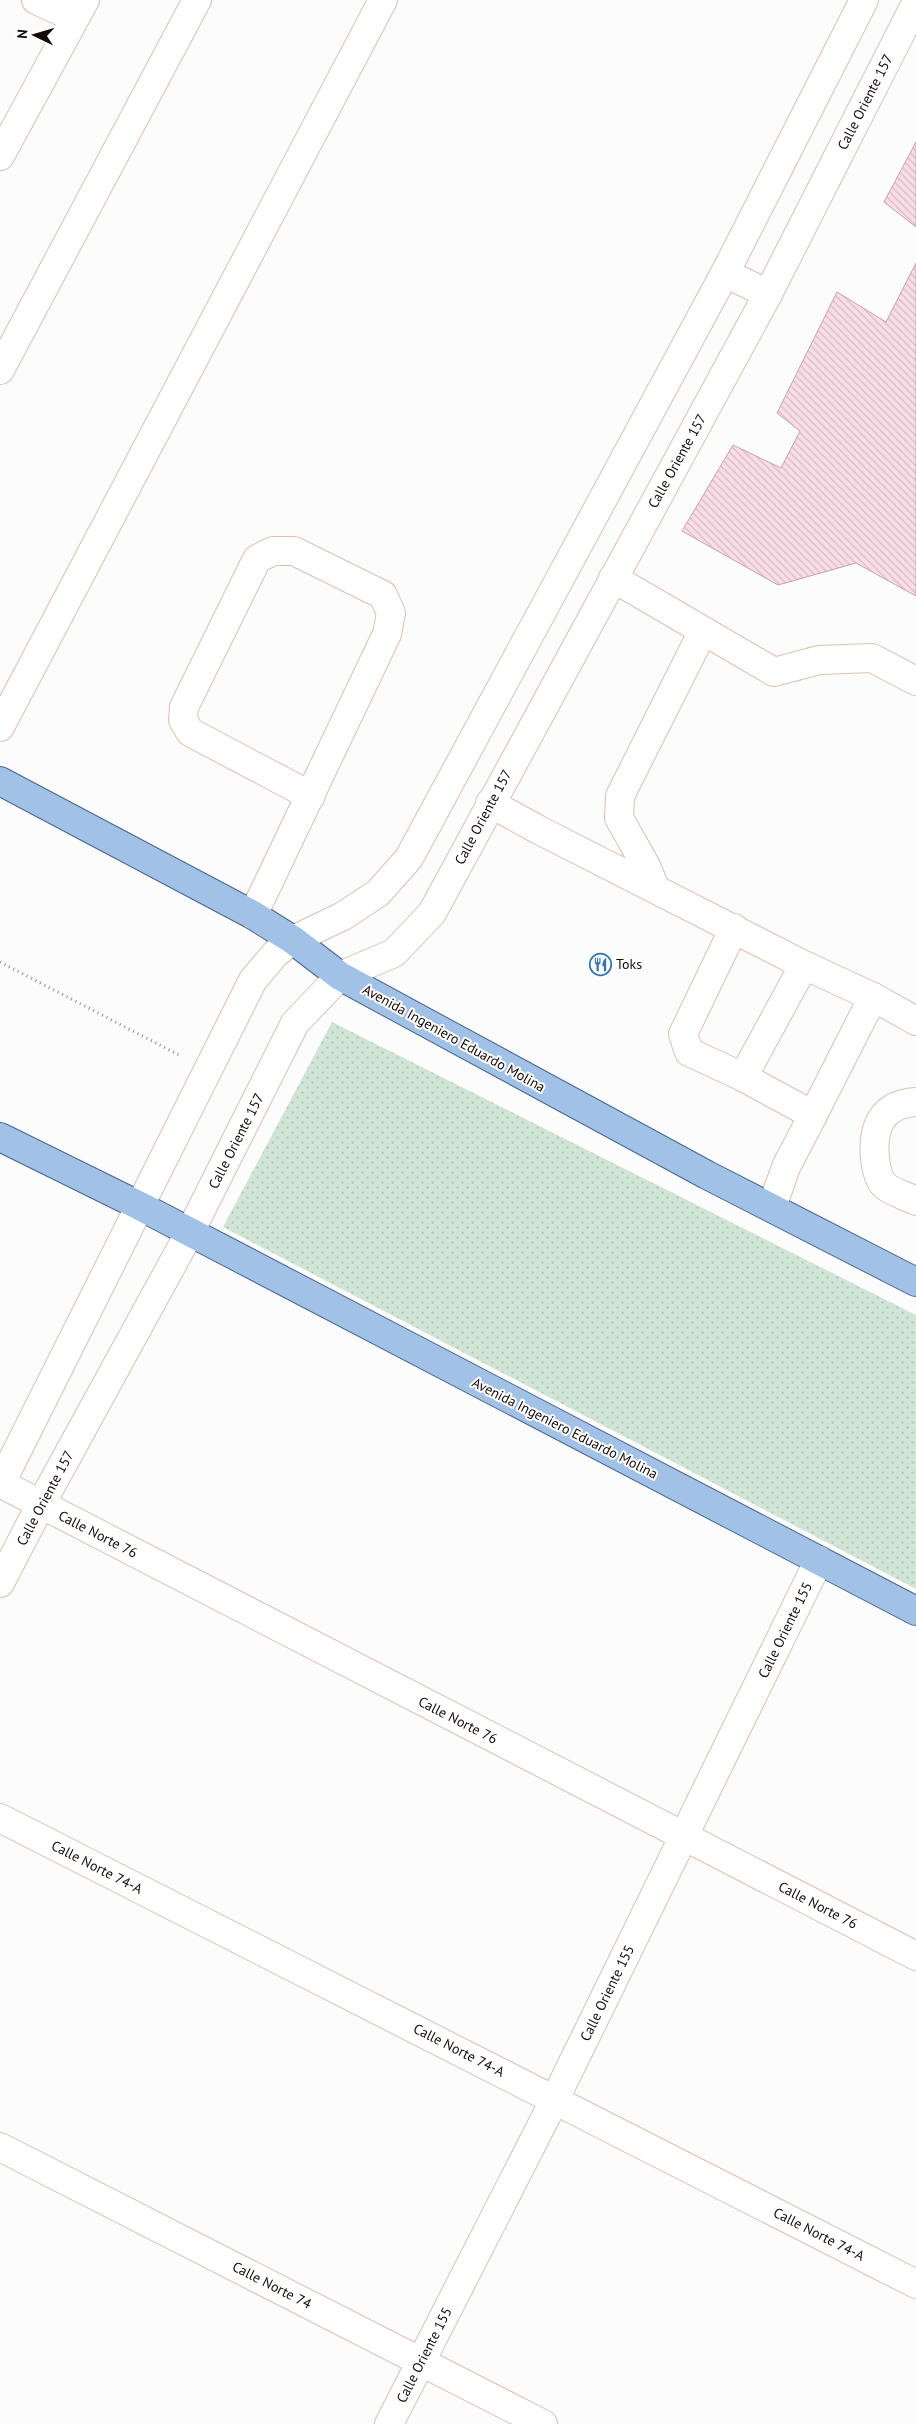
<svg xmlns="http://www.w3.org/2000/svg" width="916" height="2424" viewBox="0 0 916 2424" font-family="'PT Sans',sans-serif">
<defs>
<pattern id="grass-dots" width="8" height="8" patternUnits="userSpaceOnUse" patternTransform="scale(1.25)"><rect width="8" height="8" fill="#d0e5d6"/><path d="M2 2h.1M6 6h.1" fill="none" stroke="#b2c3b6" stroke-width="1.8" stroke-linecap="round"/></pattern>
<pattern id="building-back-hatch" width="6" height="6" patternUnits="userSpaceOnUse" patternTransform="scale(1.25)"><rect width="6" height="6" fill="#fadde6"/><path d="M-1 5l2 2M0 0l6 6M5-1l2 2" fill="none" stroke="#d5bcc4"/></pattern>
</defs>
<rect width="100%" height="100%" fill="#fcfcfc"/>
<!-- grass -->
<polygon fill="url(#grass-dots)" points="332,1022 916,1315 916,1589 223,1227"/>
<!-- building -->
<g fill="url(#building-back-hatch)" stroke="#c4a2ac">
<polygon points="916,142 916,227 884,202"/>
<polygon points="916,263 916,596 856,563 778,585 682,531 733,445 781,468 800,431 777,413 837,292 886,322"/>
</g>
<g fill="none" stroke-linecap="round" stroke-linejoin="round">
<defs>
<g id="minor">
<polyline points="36,0 75,18"/>
<polyline points="0,156 85,0"/>
<polyline points="725,273 768,294"/>
<polyline points="0,370 197,0"/>
<polyline points="613,578 774,672 819,660 872,658 916,681"/>
<polyline points="0,727 383,0"/>
<polyline points="490,803 537,829 804,965 873,997 916,1021"/>
<polyline points="655,888 646,866 619,818 620,796 703,631"/>
<polyline points="253,915 387,634 391,613 383,595 294,551 273,551 257,559 184,707 183,720 190,732 311,796"/>
<polyline points="734,928 683,1034 689,1052 743,1077 813,1115 873,997"/>
<polyline points="743,1077 804,965"/>
<path d="M916,1102C881,1104 872,1128 875,1159C876,1167 879,1180 884,1185C891,1192 907,1196 916,1201"/>
<polyline points="772,1207 786,1167 813,1115"/>
<polyline points="0,1483 916,1956"/>
<polyline points="0,1485 253,980 276,953 293,940 343,916 378,893 409,858 725,273 864,0"/>
<polyline points="0,1583 41,1504 190,1232 295,1023 340,976 394,953 432,913 768,294 916,3"/>
<polyline points="0,1818 916,2284"/>
<polyline points="0,2147 543,2424"/>
<polyline points="389,2424 555,2099 819,1560"/>
</g>
<g id="major">
<polyline points="0,781 253,915 293,940 340,976 707,1175 916,1282"/>
<polyline points="0,1137 140,1206 916,1611"/>
</g>
</defs>
<!-- minor casing -->
<use href="#minor" stroke="#dfbfb0" stroke-width="30"/>
<!-- major casing -->
<use href="#major" stroke="#48668d" stroke-width="30"/>
<!-- path -->
<polyline stroke="#918d8b" stroke-width="3" stroke-dasharray="1 4" stroke-linecap="butt" points="0,962 179,1055"/>
<!-- minor -->
<use href="#minor" stroke="#fff" stroke-width="28"/>
<!-- major -->
<use href="#major" stroke="#a2c1e6" stroke-width="28"/>
</g>
<!-- icons -->
<defs>
<symbol id="restaurant-ring" viewBox="-11 -11 22 22"><circle r="9.5" fill="#fff" stroke="#3477ad" stroke-width="1.5"/><path d="M-5-6h1v4h1v-4h1v4h1v-4h1v5L-1.5 .5V6h-2V.5L-5-1ZM5-6V6H3V1.5H1.5Q1.5-4 5-6Z" fill="#3477ad"/></symbol>
</defs>
<g fill-rule="evenodd">
<use href="#restaurant-ring" x="588" y="952" width="25" height="25"/>
</g>
<g text-anchor="middle" dominant-baseline="central" stroke-width="4" stroke-linejoin="round" paint-order="stroke">
<!-- street labels -->
<g font-size="14" fill="#130905" stroke="#fff">
<text transform="translate(865 102) rotate(-63)">Calle Oriente 157</text>
<text transform="translate(677 461) rotate(-61)">Calle Oriente 157</text>
<text transform="translate(483 817) rotate(-62)">Calle Oriente 157</text>
<text transform="translate(454 1038) rotate(29)">Avenida Ingeniero Eduardo Molina</text>
<text transform="translate(236 1141) rotate(-63)">Calle Oriente 157</text>
<text transform="translate(565 1428) rotate(27)">Avenida Ingeniero Eduardo Molina</text>
<text transform="translate(45 1498) rotate(-62)">Calle Oriente 157</text>
<text transform="translate(98 1534) rotate(27)">Calle Norte 76</text>
<text transform="translate(785 1630) rotate(-64)">Calle Oriente 155</text>
<text transform="translate(458 1720) rotate(27)">Calle Norte 76</text>
<text transform="translate(97 1867) rotate(27)">Calle Norte 74-A</text>
<text transform="translate(818 1905) rotate(27)">Calle Norte 76</text>
<text transform="translate(607 1993) rotate(-64)">Calle Oriente 155</text>
<text transform="translate(459 2050) rotate(27)">Calle Norte 74-A</text>
<text transform="translate(819 2234) rotate(27)">Calle Norte 74-A</text>
<text transform="translate(272 2285) rotate(27)">Calle Norte 74</text>
<text transform="translate(424 2355) rotate(-63)">Calle Oriente 155</text>
</g>
<!-- poi labels -->
<g font-size="14" fill="#130905" stroke="#fff" text-anchor="start">
<text x="616" y="964">Toks</text>
</g>
</g>
<!-- north arrow -->
<g transform="translate(35 35) rotate(275)" stroke="#ffffff" stroke-width="4" paint-order="stroke">
<path d="M0-4L9 19L0 12L-9 19Z" fill="#130905"/>
<text y="-8" font-size="14" font-weight="bold" text-anchor="middle" fill="#130905">N</text>
</g>
</svg>
